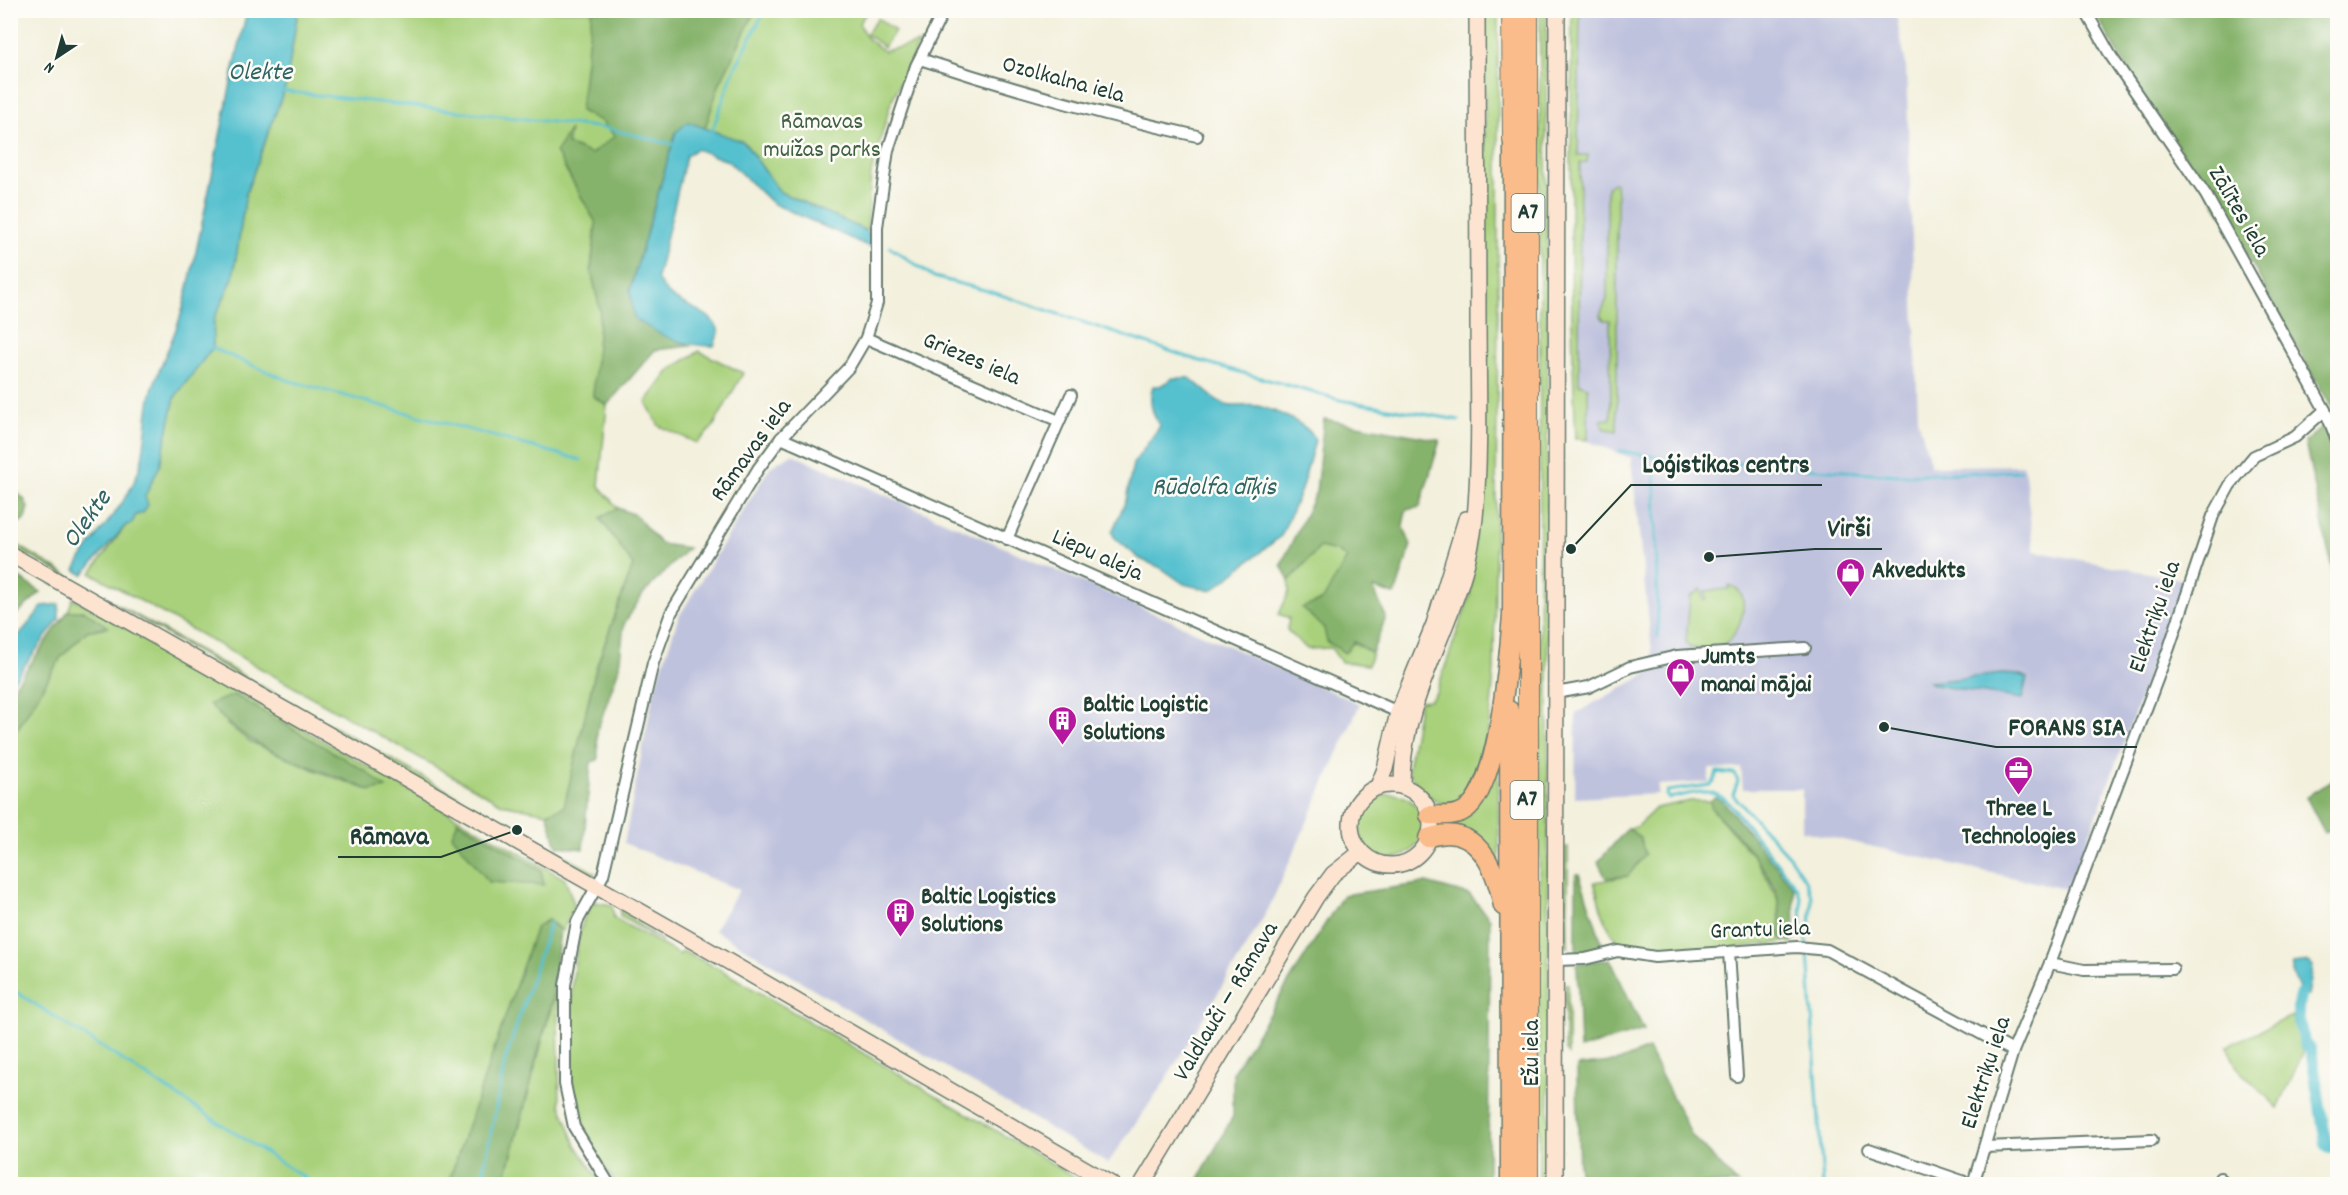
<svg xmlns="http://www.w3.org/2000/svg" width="2348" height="1195" viewBox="0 0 2348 1195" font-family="Dekko,sans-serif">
<rect width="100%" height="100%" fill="#fdfcf7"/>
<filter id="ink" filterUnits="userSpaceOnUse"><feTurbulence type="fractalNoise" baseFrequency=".0167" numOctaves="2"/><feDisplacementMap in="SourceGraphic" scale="12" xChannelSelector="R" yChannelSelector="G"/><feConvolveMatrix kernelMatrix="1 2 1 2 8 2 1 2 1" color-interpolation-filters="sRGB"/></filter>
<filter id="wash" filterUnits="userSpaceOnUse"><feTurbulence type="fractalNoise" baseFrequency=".008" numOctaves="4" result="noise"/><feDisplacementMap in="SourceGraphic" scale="24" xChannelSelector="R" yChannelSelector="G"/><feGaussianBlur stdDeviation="1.35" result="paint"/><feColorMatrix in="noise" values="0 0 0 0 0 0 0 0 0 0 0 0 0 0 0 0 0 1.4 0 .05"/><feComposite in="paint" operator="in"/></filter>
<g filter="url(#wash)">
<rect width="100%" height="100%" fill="#f3f0dd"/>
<!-- industrial -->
<g fill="#bfc2dd">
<polygon points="1577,11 1895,11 1906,65 1918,418 1931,466 2024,465 2034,551 2184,580 2069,890 1802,831 1802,789 1743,789 1741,768 1709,769 1709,782 1658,785 1658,794 1575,798 1576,713 1654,670 1631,458 1575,436"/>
<polygon points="792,454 1360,704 1268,910 1162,1086 1108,1163 714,930 739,890 624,843 654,691 678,618 770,467"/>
</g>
<!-- green -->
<g fill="#a9d17c" stroke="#648758" stroke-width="1.5" fill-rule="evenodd">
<polygon points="1546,10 1549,1184 1539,1184 1540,11"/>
<polygon points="298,11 592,11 585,70 601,121 615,136 591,154 567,144 569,131 556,152 596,223 591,269 600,310 593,396 607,405 599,486 618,508 600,518 633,565 596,668 564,807 547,813 502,804 91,573 126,525 131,524 136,515 140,514 145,496 160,465 175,397 213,347 214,319 233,278 246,193 286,85"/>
<polygon points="755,11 868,11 859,23 867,38 884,51 919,43 891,102 871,173 867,231 780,192 745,143 705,128 719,85"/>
<path d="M1485,11H1498V312L1494,668C1492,702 1488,775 1463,799L1445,805C1430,800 1414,783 1408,769L1420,701L1430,700L1436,693L1470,595L1473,569L1485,301Z"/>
<path d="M1572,11H1580L1578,155H1588L1587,162L1580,163L1579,384L1588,387V440L1576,439C1569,296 1571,153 1572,11Z"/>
<polygon points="878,18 895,31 884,47 866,34"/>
<polygon points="1613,183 1616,184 1617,195 1617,431 1603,428 1601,420 1611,419 1610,320 1604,320 1600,315 1607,299 1607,187"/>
<polygon points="699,351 743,373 713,427 697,443 659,426 646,402 670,370"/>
<polygon points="11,541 88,588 506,824 465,806 11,545"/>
<polygon points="1320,547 1337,551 1347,558 1323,600 1303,608 1324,628 1372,653 1368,665 1341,662 1331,648 1307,649 1287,630 1289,618 1279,614 1289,592 1289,581"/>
<path d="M1729,585C1755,591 1741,634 1724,644C1715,649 1701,649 1690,648L1686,642L1690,597L1701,589L1703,600H1706L1705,591L1729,589Z"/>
<path d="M73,598L565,879L574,904L563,931L548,920L536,927L448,1184H11L10,740L61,657L87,631L85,611H68ZM226,724L385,787V788L371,791L317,771L251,742ZM457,821L541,870L543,884L489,882Z"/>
<polygon points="1498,746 1499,860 1498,862 1448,826"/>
<circle cx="1391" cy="826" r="32"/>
<path d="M1690,801H1710L1712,809L1755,858L1767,878L1779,902L1780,937L1785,942C1752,945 1647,962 1622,944C1603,930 1600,902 1594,882L1628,876L1640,838L1628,828L1636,827L1656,808Z"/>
<polygon points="534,838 595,873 589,875 560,860 532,840"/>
<polygon points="1565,847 1568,847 1568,948 1564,938"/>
<path d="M595,902L612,905L614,918L680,955L682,951L716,967L1087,1184H616C602,1162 583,1139 576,1112C568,1079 566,921 595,902Z"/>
<polygon points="620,910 662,941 620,916"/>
<polygon points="1565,984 1568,984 1568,1054 1565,1050"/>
<polygon points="557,986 560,1104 576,1145 602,1184 504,1184"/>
<polygon points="2292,1016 2303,1053 2278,1108 2237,1067 2227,1046"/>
</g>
<!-- forest -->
<g fill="#86b36c" stroke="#527850" stroke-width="1.5">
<polygon points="592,11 755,11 719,85 705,128 688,123 676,132 630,289 675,339 690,346 655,350 607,405 593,396 600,310 591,270 596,223 556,152 570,129 567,144 591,154 615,136 601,121 580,111"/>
<polygon points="2094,11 2337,11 2337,592 2305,442 2336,415 2286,328 2238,237 2141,92"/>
<polygon points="1324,419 1440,440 1420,507 1406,510 1403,526 1411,545 1395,595 1373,588 1386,617 1372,653 1354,642 1345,653 1327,642 1324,628 1302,608 1323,600 1347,558 1337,551 1320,547 1289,581 1281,565 1316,492"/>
<polygon points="11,487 24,499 28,507 25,519 13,526"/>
<polygon points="618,508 635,515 661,544 688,548 643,594 624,624 619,668 597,731 598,760 591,762 583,849 557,846 547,813 564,807 596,668 633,565 600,518"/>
<polygon points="10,572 41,592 11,619 10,619"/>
<polygon points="68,611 85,611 108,627 87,631 61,657 11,740 11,691"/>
<path d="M234,695L366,771L386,788L371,791C313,764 252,755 209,704Z"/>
<polygon points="2337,777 2337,826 2325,833 2306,797"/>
<path d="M1715,797L1723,801L1794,888L1795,940L1791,943L1780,937C1780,927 1781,915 1779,904C1774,872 1734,832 1712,809L1710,801Z"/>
<polygon points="458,821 541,870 544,885 489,882 452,835"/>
<polygon points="1628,828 1640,838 1645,854 1628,876 1606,878 1598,862"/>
<polygon points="1576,874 1579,874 1605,952 1576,954"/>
<polygon points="1426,883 1470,895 1490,919 1488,1184 1196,1184 1233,1116 1233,1072 1343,895"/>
<polygon points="548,920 560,930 552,999 504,1184 448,1184 536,927"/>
<polygon points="1610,959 1644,1030 1580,1049 1577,964"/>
<polygon points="1648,1049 1692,1136 1738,1184 1579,1184 1577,1066 1619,1061"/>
</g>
<!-- water -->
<g fill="#54c0ce" stroke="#3a7e81" stroke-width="1.5">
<path d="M247,11H298L286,85L246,193L233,278L214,319L213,347L175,397L160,465L145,496L148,505L143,513L136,515L131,524L126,525L83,575L75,570C93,533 128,507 140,466C147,444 145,418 151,394C160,362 178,333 185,300C208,204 224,107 247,11Z"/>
<path d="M688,122L744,142L780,192L867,231L875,241L874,249L772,203L728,161L696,149L686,156L657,278C673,311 707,303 719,331L714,346C682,346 661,337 634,318L630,290L676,132Z"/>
<path d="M1173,378H1190C1202,387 1211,399 1226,405C1235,408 1248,404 1258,406C1274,410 1312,425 1315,441L1301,490L1281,536L1211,591L1184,584L1161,568L1140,559L1114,537L1112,532L1126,500L1133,464L1160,426C1152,415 1148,399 1153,386H1160Z"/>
<polygon points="59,604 59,619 11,684 11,645 43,606"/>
<polygon points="2001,674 2021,675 2027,678 2022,699 1934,685 1929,682"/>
<polygon points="2309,962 2313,966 2308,996 2301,994 2292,972 2293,964"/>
</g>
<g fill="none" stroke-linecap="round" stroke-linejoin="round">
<!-- stream -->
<g stroke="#54c0ce" stroke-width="3">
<polyline points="282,91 605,128 672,144"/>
<polyline points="712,131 733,72 765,10"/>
<polyline points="890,247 934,277 992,292 1197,360 1340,400 1459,420"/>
<polyline points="210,347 287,380 581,460"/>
<polyline points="1620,451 1664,458 1899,475 2020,471"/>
<polyline points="1655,476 1658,637"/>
<path d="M1806,934L1810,929L1812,897L1805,880L1789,856L1733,795L1738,781L1735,774L1717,772L1714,782L1710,785L1667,791L1666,795L1669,798C1694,794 1710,784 1730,804L1797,888L1801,900L1802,931L1806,934L1807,945"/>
<polyline points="1808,952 1823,1184"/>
<polyline points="10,988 314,1184"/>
<polyline points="481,1184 505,1061 550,923"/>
</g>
<!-- canal -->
<path stroke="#54c0ce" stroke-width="12" d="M2301,994C2294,1010 2301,1029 2305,1046L2310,1048L2312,1056L2326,1144L2329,1147L2338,1145"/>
</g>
</g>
<g filter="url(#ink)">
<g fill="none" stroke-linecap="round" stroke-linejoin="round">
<defs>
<g id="minor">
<polyline points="2085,10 2111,56 2206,195 2325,410 2338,443"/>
<path d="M920,59C1011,89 1103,115 1197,136"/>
<polyline points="866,338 1059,421"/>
<polyline points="781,438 1398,712"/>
<polyline points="1007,539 1071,395"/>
<polyline points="1556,693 1589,687 1630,667 1677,656 1805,648"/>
<polyline points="1729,952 1737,1076"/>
<polyline points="1557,960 1585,959 1618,951 1655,957 1797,947 1827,950 2013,1051"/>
<polyline points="2050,963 2084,970 2173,969"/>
<polyline points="1985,1147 2152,1140"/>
<polyline points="1869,1149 1971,1184"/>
<polyline points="2220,1178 2223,1184"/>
<polyline points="609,1184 574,1127 565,1084 565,985 577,922 603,875 653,663 671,613 758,469 781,438 849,367 866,338 877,303 877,227 888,150 916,66 944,10"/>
<polyline points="1973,1184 2013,1051 2050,963 2169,648 2213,516 2230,485 2254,456 2295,437 2325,410"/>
</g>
<g id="secondary">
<polyline points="10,554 705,948 1111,1184"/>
<circle cx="1391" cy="825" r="40"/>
<polyline points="1378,786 1385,769 1398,712 1434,624 1466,519"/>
<path d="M1402,786C1401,689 1466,614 1475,518C1481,450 1478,382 1478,314C1477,213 1477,112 1477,10"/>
<polyline points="1142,1184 1316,897 1333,874 1361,852"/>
<polyline points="1555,1184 1557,10"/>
</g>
<g id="trunk">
<polyline points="1509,710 1510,1184"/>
<path d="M1429,815C1441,815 1455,817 1465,810C1499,788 1509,654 1512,614L1513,140"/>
<path d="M1428,838C1477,820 1496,869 1503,906"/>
</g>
<g id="motorway">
<polyline points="1512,10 1513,140"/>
<polyline points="1528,1184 1528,10"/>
</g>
</defs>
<!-- minor casing -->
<use href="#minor" stroke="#697c6f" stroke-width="14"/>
<!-- secondary casing -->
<use href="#secondary" stroke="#697c6f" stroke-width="18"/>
<!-- trunk casing -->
<use href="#trunk" stroke="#697c6f" stroke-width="21"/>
<!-- motorway casing -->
<use href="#motorway" stroke="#697c6f" stroke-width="22"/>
<!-- minor -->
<use href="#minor" stroke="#fff" stroke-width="10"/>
<!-- secondary -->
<use href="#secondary" stroke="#fde4d1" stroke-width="15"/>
<!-- trunk -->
<use href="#trunk" stroke="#fabc8b" stroke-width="18"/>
<!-- motorway -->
<use href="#motorway" stroke="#fabc8b" stroke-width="20"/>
</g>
</g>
<!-- icons -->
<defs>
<symbol id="shop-pin" viewBox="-11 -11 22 30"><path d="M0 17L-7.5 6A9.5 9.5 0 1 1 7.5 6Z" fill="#b5179e" stroke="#fdfcf7"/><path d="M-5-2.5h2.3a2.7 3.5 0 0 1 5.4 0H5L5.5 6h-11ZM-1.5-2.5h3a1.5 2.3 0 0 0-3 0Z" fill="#fff"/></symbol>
<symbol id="building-pin" viewBox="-11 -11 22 30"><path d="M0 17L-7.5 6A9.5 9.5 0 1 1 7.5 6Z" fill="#b5179e" stroke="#fdfcf7"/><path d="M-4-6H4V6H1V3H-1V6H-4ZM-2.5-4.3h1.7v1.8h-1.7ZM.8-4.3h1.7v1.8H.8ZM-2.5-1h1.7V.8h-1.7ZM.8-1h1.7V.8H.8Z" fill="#fff"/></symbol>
<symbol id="office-pin" viewBox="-11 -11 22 30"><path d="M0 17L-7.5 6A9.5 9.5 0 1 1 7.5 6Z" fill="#b5179e" stroke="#fdfcf7"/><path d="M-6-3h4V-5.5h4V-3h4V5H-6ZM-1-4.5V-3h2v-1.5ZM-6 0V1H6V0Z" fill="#fff"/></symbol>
</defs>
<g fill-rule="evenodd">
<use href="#shop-pin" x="1834" y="556" width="33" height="45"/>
<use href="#shop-pin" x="1664" y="656" width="33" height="45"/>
<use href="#building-pin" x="1046" y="704" width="33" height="45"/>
<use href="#office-pin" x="2002" y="754" width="33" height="45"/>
<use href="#building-pin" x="884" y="896" width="33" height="45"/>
</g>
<g text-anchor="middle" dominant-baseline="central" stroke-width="5" stroke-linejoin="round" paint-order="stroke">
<!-- shield labels -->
<g fill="#fdfcf7" stroke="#62766e" stroke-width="1.5">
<rect x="1511.5" y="194" width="33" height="38" rx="4.5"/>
<rect x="1510.5" y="781" width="33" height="38" rx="4.5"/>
</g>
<g font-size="22" font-weight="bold" fill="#1f3d34">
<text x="1528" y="213">A7</text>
<text x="1527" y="800">A7</text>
</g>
<!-- street labels -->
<g font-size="24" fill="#1f3d34" stroke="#fdfcf7">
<text transform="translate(1063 81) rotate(15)">Ozolkalna iela</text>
<text transform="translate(2238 212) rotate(60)">Zālītes iela</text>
<text transform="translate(971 360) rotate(23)">Griezes iela</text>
<text transform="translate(752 451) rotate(-54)">Rāmavas iela</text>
<text transform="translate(1097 556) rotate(24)">Liepu aleja</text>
<text transform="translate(2156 617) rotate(-71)">Elektriķu iela</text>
<text transform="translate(1760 931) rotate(-2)">Grantu iela</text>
<text transform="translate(1227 1002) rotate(-59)">Valdlauči — Rāmava</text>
<text transform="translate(1533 1053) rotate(-90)">Ežu iela</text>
<text transform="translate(1987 1073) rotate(-72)">Elektriķu iela</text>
</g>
<!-- park labels -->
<g font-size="24" fill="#426246" stroke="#fdfcf7">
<text x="822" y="123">Rāmavas<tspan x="822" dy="28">muižas parks</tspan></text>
</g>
<!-- poi labels -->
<g font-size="24" font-weight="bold" fill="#1f3d34" stroke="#fdfcf7" text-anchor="start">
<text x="1872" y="572">Akvedukts</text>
<text x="1701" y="658">Jumts<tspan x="1701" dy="28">manai mājai</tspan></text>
<text x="1083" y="706">Baltic Logistic<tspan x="1083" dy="28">Solutions</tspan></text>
<text x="2019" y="810" text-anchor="middle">Three L<tspan x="2019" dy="28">Technologies</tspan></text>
<text x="921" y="898">Baltic Logistics<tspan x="921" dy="28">Solutions</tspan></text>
</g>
<!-- water labels -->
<g font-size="26" font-style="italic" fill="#2f6462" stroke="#fdfcf7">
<text x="260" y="73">Olekte</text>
<text x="1214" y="488">Rūdolfa dīķis</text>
<text transform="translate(88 520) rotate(-54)">Olekte</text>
</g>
</g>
<!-- callouts -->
<path fill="none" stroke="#1f3d34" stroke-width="2" d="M1571 549L1631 485H1822M1709 557L1815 549H1882M1884 727L1996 747H2137M517 830L441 857H338"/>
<g fill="#1f3d34" stroke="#fdfcf7" stroke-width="2">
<circle cx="1571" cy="549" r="6"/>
<circle cx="1709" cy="557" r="6"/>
<circle cx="1884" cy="727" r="6"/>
<circle cx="517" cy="830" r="6"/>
</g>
<g font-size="26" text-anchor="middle" font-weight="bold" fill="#1f3d34" stroke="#fdfcf7" stroke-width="5" stroke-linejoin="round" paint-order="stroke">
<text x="1726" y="472">Loģistikas centrs</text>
<text x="1849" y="536">Virši</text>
<text x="2067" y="735">FORANS SIA</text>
<text x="389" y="844">Rāmava</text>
</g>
<!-- margin -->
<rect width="2348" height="1195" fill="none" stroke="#fdfcf7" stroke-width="36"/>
<!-- north arrow -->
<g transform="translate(57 57) rotate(216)" stroke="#fdfcf7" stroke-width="4.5" paint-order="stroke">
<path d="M0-4.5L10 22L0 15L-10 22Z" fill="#1f3d34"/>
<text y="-9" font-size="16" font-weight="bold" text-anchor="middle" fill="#1f3d34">N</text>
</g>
</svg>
